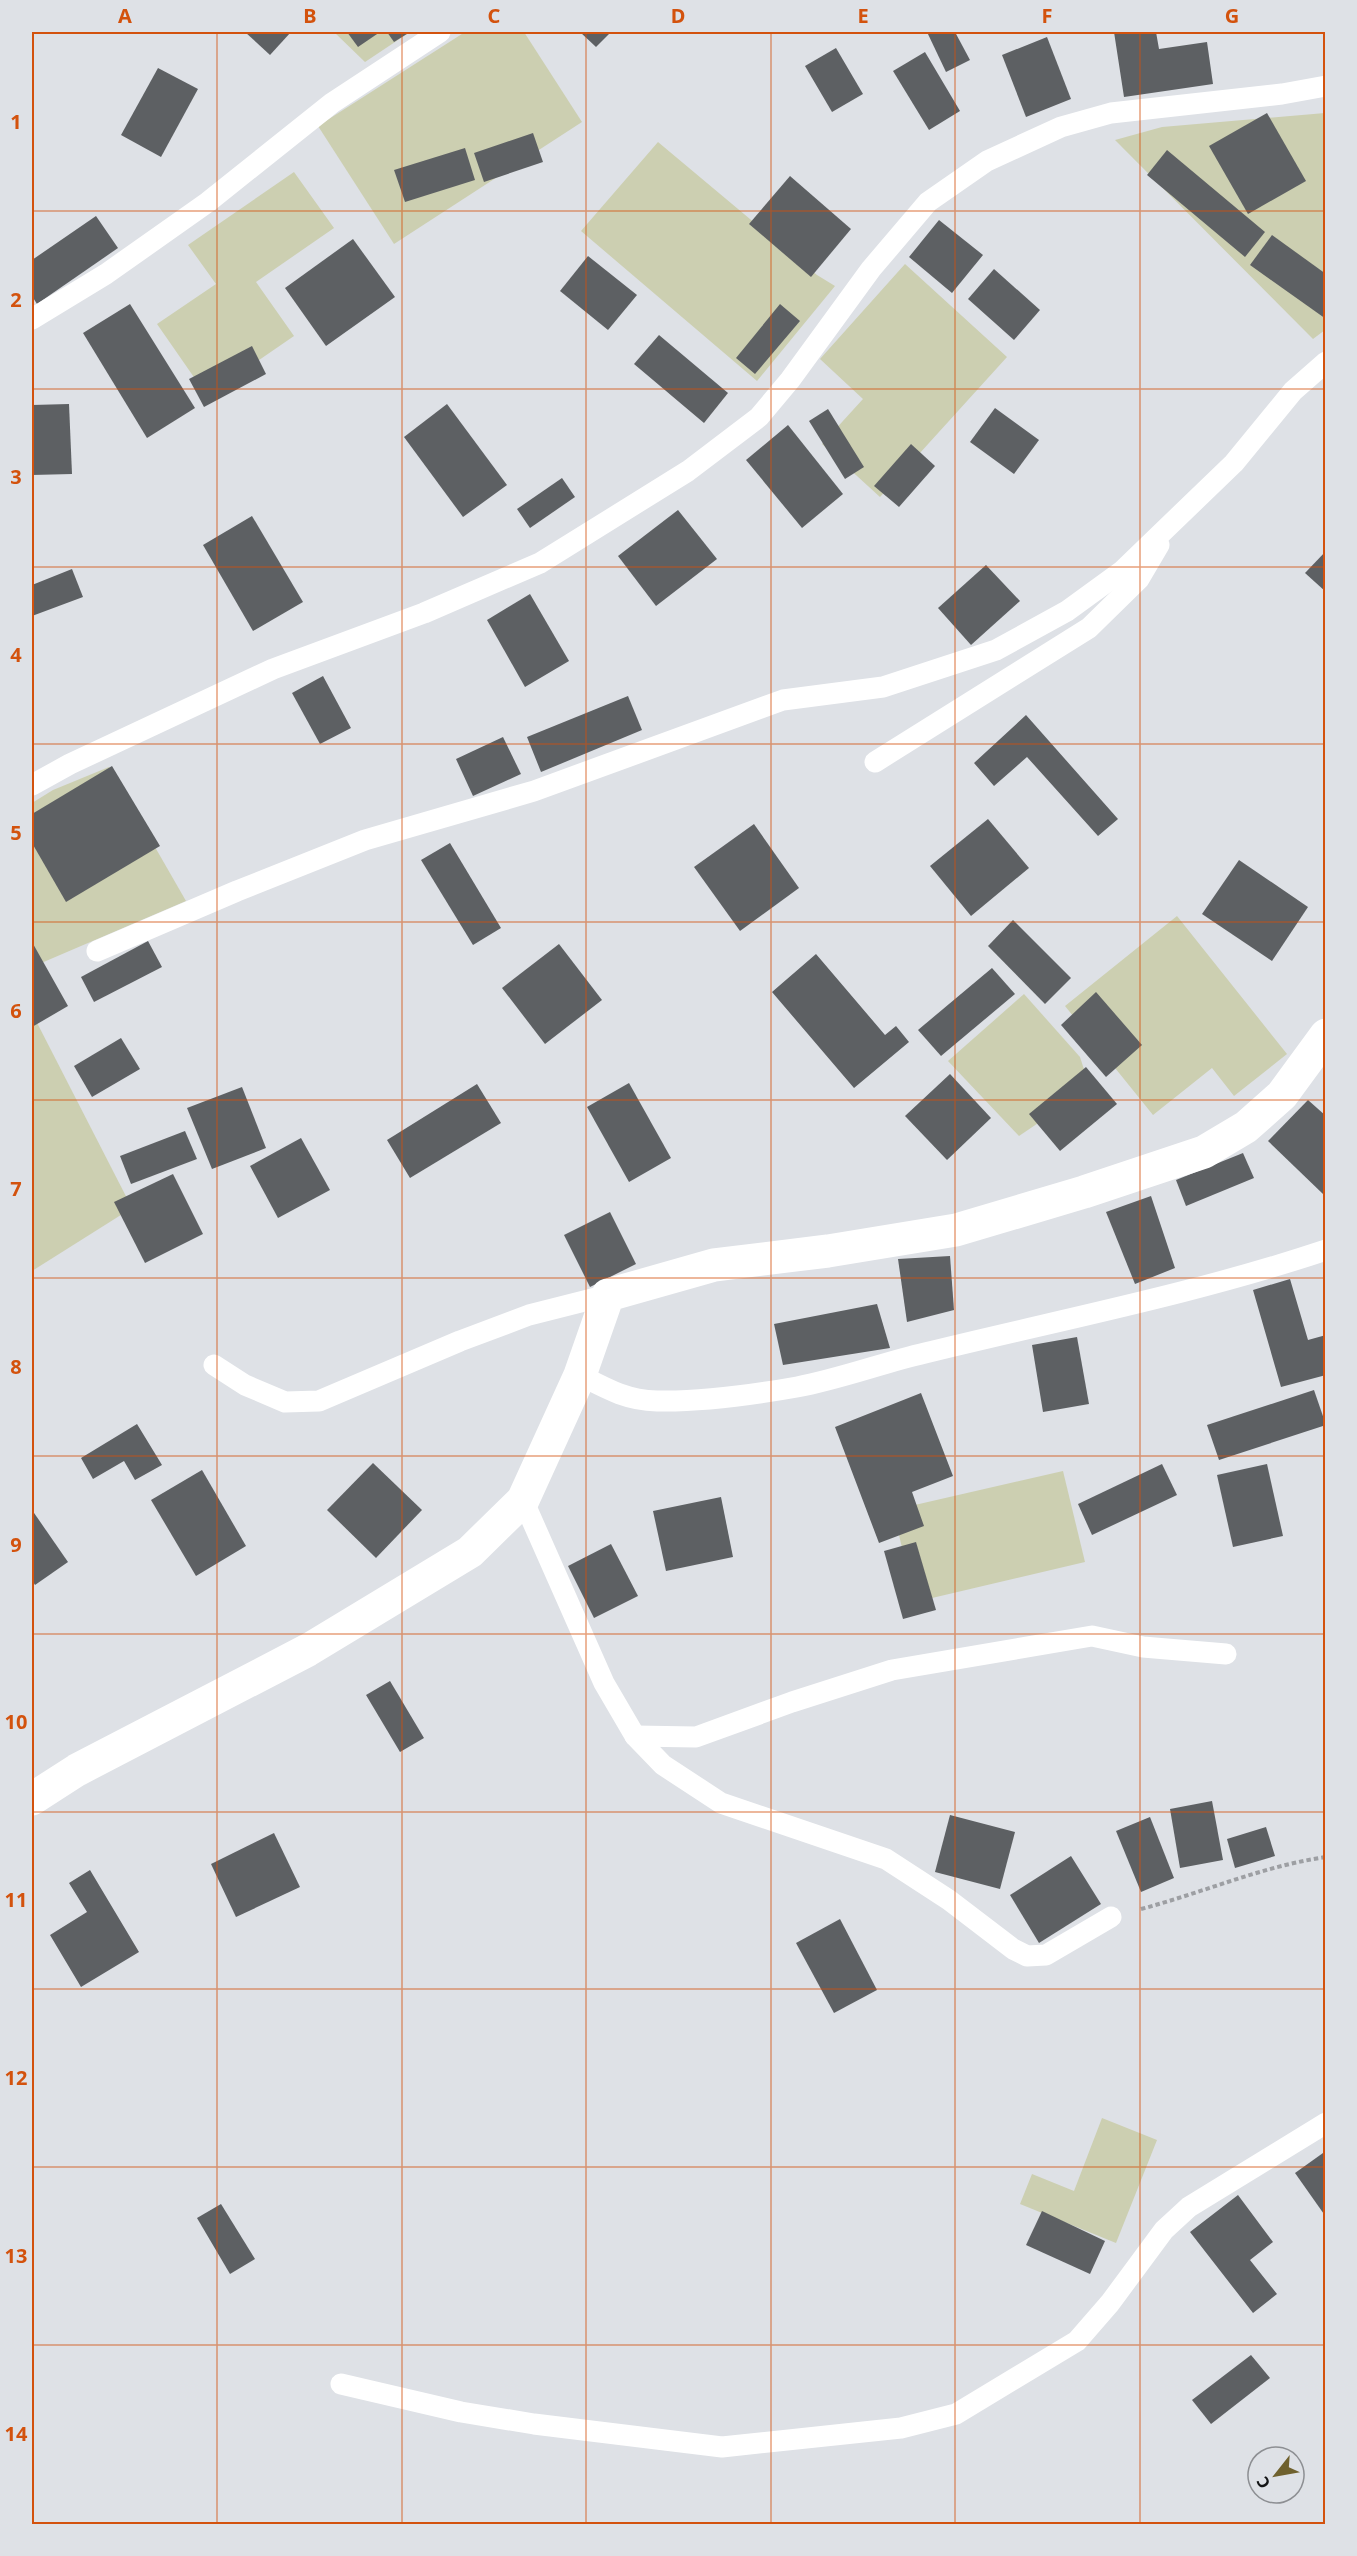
<svg xmlns="http://www.w3.org/2000/svg" width="1357" height="2556" viewBox="0 0 1357 2556" font-family="'Noto Sans',sans-serif">
<rect width="100%" height="100%" fill="#dee1e6"/>
<!-- green -->
<g fill="#cccfb1">
<polygon points="334,32 410,32 365,62"/>
<polygon points="465,32 524,32 582,122 394,244 318,126"/>
<polygon points="1325,113 1325,330 1313,339 1115,140 1162,127"/>
<polygon points="658,142 817,275 835,286 757,381 581,231"/>
<polygon points="294,172 334,228 256,282 294,336 207,396 157,324 216,284 188,245"/>
<polygon points="905,264 1007,357 880,497 822,444 863,399 820,359"/>
<polygon points="109,767 186,901 32,967 32,803 53,790"/>
<polygon points="1177,916 1287,1054 1234,1096 1212,1068 1153,1115 1065,1006"/>
<polygon points="1024,994 1080,1057 1090,1088 1019,1136 948,1061"/>
<polygon points="32,1013 132,1208 32,1271"/>
<polygon points="1063,1471 1085,1562 915,1602 893,1510"/>
<polygon points="1102,2118 1157,2140 1116,2243 1020,2204 1032,2174 1074,2191"/>
</g>
<!-- building -->
<g fill="#5d6063">
<polygon points="245,32 291,32 270,55"/>
<polygon points="347,32 380,32 358,47"/>
<polygon points="387,32 410,32 394,42"/>
<polygon points="580,32 611,32 596,47"/>
<polygon points="927,32 955,32 970,60 946,72"/>
<polygon points="1114,32 1156,32 1159,49 1207,42 1213,84 1124,97"/>
<polygon points="1047,37 1071,99 1026,117 1002,55"/>
<polygon points="836,48 863,94 832,112 805,66"/>
<polygon points="925,52 960,111 929,130 893,71"/>
<polygon points="158,68 198,89 161,157 121,135"/>
<polygon points="1267,113 1306,181 1248,214 1209,146"/>
<polygon points="533,133 543,162 484,182 474,153"/>
<polygon points="465,148 475,180 405,202 394,170"/>
<polygon points="1167,150 1265,232 1245,257 1147,175"/>
<polygon points="790,176 851,229 811,277 749,224"/>
<polygon points="96,216 118,248 37,304 32,296 32,260"/>
<polygon points="939,220 983,255 952,293 909,257"/>
<polygon points="1272,235 1326,274 1326,319 1250,265"/>
<polygon points="353,239 395,297 326,346 285,288"/>
<polygon points="588,256 637,295 608,330 560,291"/>
<polygon points="994,269 1040,310 1014,340 968,299"/>
<polygon points="130,304 195,408 147,438 83,333"/>
<polygon points="780,304 800,321 755,374 736,358"/>
<polygon points="659,335 728,393 704,423 634,364"/>
<polygon points="252,346 266,374 204,407 189,379"/>
<polygon points="69,404 72,474 32,475 32,405"/>
<polygon points="447,404 507,485 463,517 404,437"/>
<polygon points="995,408 1039,440 1014,474 970,442"/>
<polygon points="828,409 864,467 845,479 809,421"/>
<polygon points="788,425 843,494 802,528 746,460"/>
<polygon points="911,444 935,466 899,507 874,486"/>
<polygon points="562,478 575,497 530,528 517,509"/>
<polygon points="678,510 717,559 656,606 618,556"/>
<polygon points="252,516 303,602 253,631 203,545"/>
<polygon points="1326,551 1326,592 1305,573"/>
<polygon points="986,565 1020,601 971,645 938,608"/>
<polygon points="72,569 83,597 32,616 32,585"/>
<polygon points="530,594 569,661 525,687 487,620"/>
<polygon points="323,676 351,728 320,744 292,693"/>
<polygon points="628,696 642,730 541,772 527,737"/>
<polygon points="1026,715 1118,819 1098,836 1027,757 994,786 974,763"/>
<polygon points="503,737 521,774 473,796 456,759"/>
<polygon points="112,766 160,846 66,902 32,843 32,814"/>
<polygon points="988,819 1029,868 971,916 930,866"/>
<polygon points="754,824 799,888 740,931 694,867"/>
<polygon points="450,843 501,928 473,945 421,860"/>
<polygon points="1239,860 1308,907 1272,961 1202,914"/>
<polygon points="1013,920 1071,978 1045,1004 988,946"/>
<polygon points="148,941 162,967 94,1002 81,977"/>
<polygon points="32,942 68,1006 32,1027"/>
<polygon points="559,944 602,1000 545,1044 502,988"/>
<polygon points="816,954 885,1035 896,1026 909,1042 854,1088 772,992"/>
<polygon points="992,968 1015,994 941,1056 918,1030"/>
<polygon points="1096,992 1142,1045 1106,1077 1061,1025"/>
<polygon points="121,1038 140,1069 92,1097 74,1066"/>
<polygon points="1086,1067 1117,1104 1060,1151 1029,1114"/>
<polygon points="950,1074 991,1118 947,1160 905,1116"/>
<polygon points="629,1083 671,1158 629,1182 587,1107"/>
<polygon points="477,1084 501,1123 410,1178 387,1140"/>
<polygon points="242,1087 266,1148 212,1169 187,1108"/>
<polygon points="1308,1100 1326,1116 1326,1192 1323,1194 1268,1141"/>
<polygon points="185,1131 197,1159 131,1184 120,1156"/>
<polygon points="301,1138 330,1190 278,1218 250,1166"/>
<polygon points="1243,1153 1254,1178 1186,1206 1176,1180"/>
<polygon points="173,1174 203,1234 145,1263 114,1202"/>
<polygon points="1151,1196 1175,1268 1135,1284 1106,1212"/>
<polygon points="610,1212 636,1264 590,1287 564,1235"/>
<polygon points="950,1256 954,1310 907,1322 898,1259"/>
<polygon points="1290,1279 1308,1340 1326,1335 1326,1375 1281,1387 1253,1290"/>
<polygon points="877,1304 890,1348 783,1365 774,1324"/>
<polygon points="1077,1337 1089,1404 1043,1412 1032,1345"/>
<polygon points="1314,1390 1326,1425 1219,1460 1207,1425"/>
<polygon points="921,1393 953,1476 912,1492 924,1526 879,1543 835,1427"/>
<polygon points="137,1424 162,1465 135,1480 124,1461 93,1479 81,1458"/>
<polygon points="373,1463 422,1510 376,1558 327,1510"/>
<polygon points="1162,1464 1177,1495 1092,1535 1078,1504"/>
<polygon points="1267,1464 1283,1536 1233,1547 1217,1475"/>
<polygon points="202,1470 246,1546 196,1576 151,1500"/>
<polygon points="721,1497 733,1557 666,1571 653,1511"/>
<polygon points="32,1510 68,1562 35,1585 32,1580"/>
<polygon points="916,1542 936,1610 903,1619 884,1551"/>
<polygon points="611,1544 638,1596 594,1618 568,1566"/>
<polygon points="390,1681 424,1738 400,1752 366,1695"/>
<polygon points="1212,1801 1223,1860 1180,1868 1170,1809"/>
<polygon points="950,1815 1015,1832 1000,1889 935,1872"/>
<polygon points="1150,1817 1174,1878 1141,1892 1116,1831"/>
<polygon points="1266,1827 1275,1856 1235,1868 1227,1839"/>
<polygon points="274,1833 300,1887 236,1917 211,1864"/>
<polygon points="1071,1856 1101,1904 1039,1943 1010,1895"/>
<polygon points="90,1870 139,1952 81,1987 50,1935 87,1912 69,1883"/>
<polygon points="840,1919 877,1990 834,2013 796,1943"/>
<polygon points="1323,2153 1326,2156 1326,2217 1295,2173"/>
<polygon points="1238,2195 1273,2242 1250,2260 1277,2294 1253,2313 1190,2232"/>
<polygon points="221,2204 255,2259 230,2274 197,2218"/>
<polygon points="1042,2211 1105,2241 1090,2274 1026,2245"/>
<polygon points="1251,2355 1270,2378 1211,2424 1192,2400"/>
</g>
<g fill="none" stroke-linecap="round" stroke-linejoin="round">
<!-- path -->
<path stroke="#9d9fa3" stroke-width="4" stroke-dasharray="4.5 3" stroke-linecap="butt" d="M1141,1909C1202,1893 1263,1866 1326,1857"/>
<!-- lane -->
<g stroke="#fff" stroke-width="21">
<polyline points="32,319 106,274 208,202 332,103 440,32"/>
<polyline points="875,762 1089,628 1139,579 1159,545"/>
<polyline points="32,785 70,764 273,669 424,613 540,563 688,471 759,417 790,380 871,269 928,202 987,161 1061,127 1111,113 1282,94 1326,86"/>
<polyline points="97,951 237,891 365,840 534,791 783,700 883,687 996,650 1067,611 1122,571 1234,463 1293,391 1326,362"/>
<polyline points="214,1365 245,1385 285,1402 319,1401 460,1341 529,1315 608,1295"/>
<path d="M580,1375C607,1389 626,1400 657,1401C703,1402 752,1395 797,1387C840,1379 882,1363 925,1353C1059,1320 1194,1294 1326,1250"/>
<polyline points="523,1500 604,1683 635,1736 663,1765 721,1803 886,1859 949,1900 1013,1949 1027,1956 1046,1955 1111,1917"/>
<polyline points="635,1736 696,1737 792,1702 892,1670 1092,1636 1143,1647 1226,1654"/>
<polyline points="341,2384 461,2412 534,2424 722,2447 901,2428 956,2414 1077,2341 1110,2303 1164,2230 1189,2207 1326,2123"/>
</g>
<!-- street -->
<polyline stroke="#fff" stroke-width="33" points="32,1799 77,1770 308,1650 470,1552 523,1500 580,1375 608,1295 714,1265 828,1251 956,1230 1084,1192 1204,1152 1246,1127 1282,1095 1326,1035"/>
</g>
<!-- grid -->
<path fill="none" stroke="#d3520d" stroke-width="1.5" stroke-opacity="0.55" d="M217,32V2524M402,32V2524M586,32V2524M771,32V2524M955,32V2524M1140,32V2524M32,211H1326M32,389H1326M32,567H1326M32,744H1326M32,922H1326M32,1100H1326M32,1278H1326M32,1456H1326M32,1634H1326M32,1812H1326M32,1989H1326M32,2167H1326M32,2345H1326"/>
<!-- border -->
<rect width="1357" height="2556" fill="none" stroke="#dee1e6" stroke-width="66"/>
<!-- north arrow -->
<g transform="translate(1276 2475) rotate(239)"><circle r="28" fill="#dee1e6" stroke="#8d8f93" stroke-width="1.5"/>
<path d="M0-4.5L10 22L0 15L-10 22Z" fill="#6f612e"/>
<text y="-9" font-size="16" font-weight="bold" text-anchor="middle" fill="#141516">С</text>
</g>
<rect x="33" y="33" width="1291" height="2490" fill="none" stroke="#d3520d" stroke-width="2"/>
<g font-size="20" text-anchor="middle" font-weight="bold" fill="#d3520d">
<text x="125" y="23">A</text>
<text x="310" y="23">B</text>
<text x="494" y="23">C</text>
<text x="678" y="23">D</text>
<text x="863" y="23">E</text>
<text x="1047" y="23">F</text>
<text x="1232" y="23">G</text>
<text x="16" y="129">1</text>
<text x="16" y="307">2</text>
<text x="16" y="484">3</text>
<text x="16" y="662">4</text>
<text x="16" y="840">5</text>
<text x="16" y="1018">6</text>
<text x="16" y="1196">7</text>
<text x="16" y="1374">8</text>
<text x="16" y="1552">9</text>
<text x="16" y="1729">10</text>
<text x="16" y="1907">11</text>
<text x="16" y="2085">12</text>
<text x="16" y="2263">13</text>
<text x="16" y="2441">14</text>
</g>
</svg>
